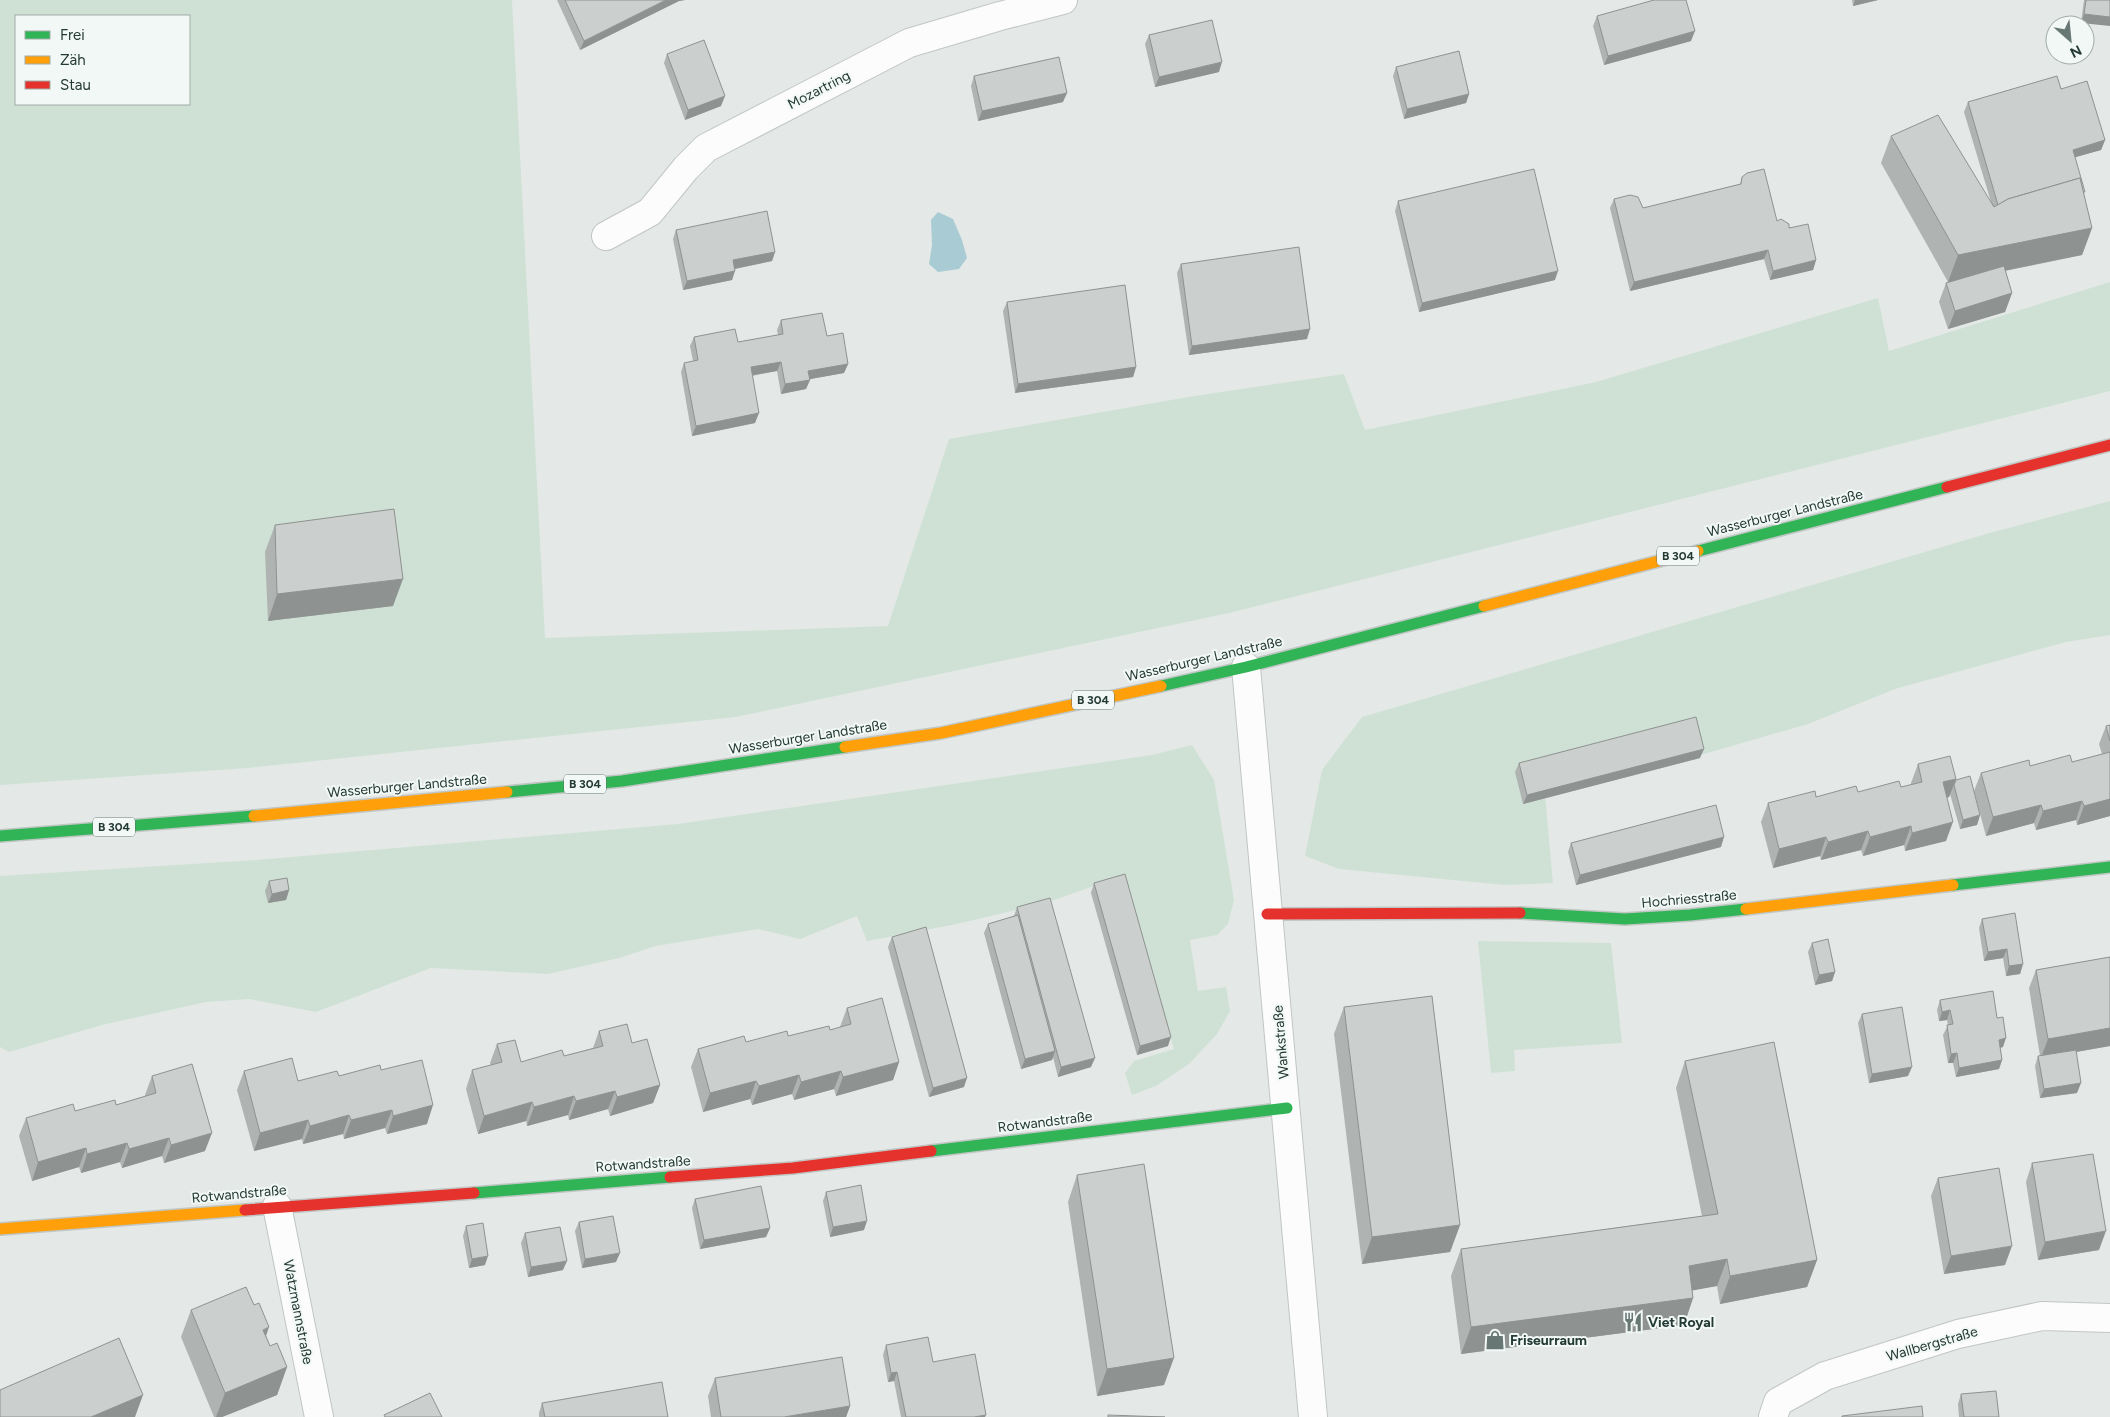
<svg xmlns="http://www.w3.org/2000/svg" width="2110" height="1417" viewBox="0 0 2110 1417" font-family="Figtree,sans-serif">
<rect width="100%" height="100%" fill="#e4e9e7"/>
<!-- green -->
<g fill="#cfe1d5" fill-rule="evenodd">
<path d="M0,0H512L545,638L888,626L949,439L1194,396L1344,374L1365,430L1596,382L1878,298L1889,351L2110,282V391L1229,613L736,717L248,768L0,785ZM16,16H189V104H16Z"/>
<polygon points="2110,501 2110,635 2066,642 1895,689 1808,724 1704,754 1572,761 1545,796 1553,883 1505,885 1339,869 1305,856 1322,770 1362,717 1993,532"/>
<polygon points="1192,745 1214,780 1234,900 1228,924 1217,935 1190,940 1198,991 1226,987 1230,1011 1217,1034 1189,1064 1156,1086 1132,1095 1125,1073 1134,1061 1174,1049 1123,876 1045,903 957,924 867,941 857,916 800,939 758,929 656,946 619,958 548,974 431,968 316,1012 249,999 206,1002 102,1025 9,1052 0,1047 0,876 256,860 678,824 1152,755"/>
<polygon points="1478,941 1611,943 1622,1043 1514,1050 1515,1071 1491,1073"/>
</g>
<!-- water -->
<polygon fill="#a9cbd3" points="938,212 953,219 962,240 967,258 959,269 938,272 929,264 932,245 931,220"/>
<g fill="none" stroke-linecap="round" stroke-linejoin="round">
<defs>
<g id="street">
<polyline points="606,236 650,212 686,168 706,148 909,43 1000,16 1063,0"/>
<path d="M1246,667C1270,917 1292,1167 1313,1417"/>
<polyline points="277,1206 319,1417"/>
<polyline points="1773,1417 1778,1402 1825,1376 1958,1334 2042,1316 2110,1318"/>
</g>
<g id="fast">
<polyline points="1698,551 1947,487"/>
<polyline points="1161,686 1246,667 1484,606"/>
<polyline points="507,792 622,781 845,747"/>
<polyline points="0,836 254,816"/>
<polyline points="1953,885 2110,867"/>
<polyline points="1520,913 1625,919 1690,915 1746,909"/>
<polyline points="931,1151 1287,1108"/>
<polyline points="474,1193 670,1177"/>
</g>
<g id="slow">
<polyline points="1484,606 1698,551"/>
<polyline points="845,747 941,733 1161,686"/>
<polyline points="254,816 507,792"/>
<polyline points="1746,909 1953,885"/>
<polyline points="0,1229 245,1210"/>
</g>
<g id="jam">
<polyline points="1947,487 2110,445"/>
<polyline points="1267,914 1520,913"/>
<polyline points="670,1177 793,1168 931,1151"/>
<polyline points="245,1210 474,1193"/>
</g>
</defs>
<!-- street casing -->
<use href="#street" stroke="#c1c6c4" stroke-width="30"/>
<!-- fast casing -->
<use href="#fast" stroke="#c0c6c4" stroke-width="14"/>
<!-- slow casing -->
<use href="#slow" stroke="#c0c6c4" stroke-width="14"/>
<!-- jam casing -->
<use href="#jam" stroke="#c0c6c4" stroke-width="14"/>
<!-- street -->
<use href="#street" stroke="#fbfcfb" stroke-width="28"/>
<!-- fast -->
<use href="#fast" stroke="#30b455" stroke-width="11"/>
<!-- slow -->
<use href="#slow" stroke="#ff9f0a" stroke-width="11"/>
<!-- jam -->
<use href="#jam" stroke="#e5322d" stroke-width="11"/>
</g>
<!-- wall -->
<g fill="#afb3b1">
<polygon points="557,0 685,0 679,1 580,50"/>
<polygon points="1852,0 1878,0 1853,6"/>
<polygon points="2084,0 2110,0 2081,23"/>
<polygon points="1597,16 1691,41 1604,65 1593,26"/>
<polygon points="1149,35 1219,72 1155,87 1145,44"/>
<polygon points="667,54 721,106 685,120 664,63"/>
<polygon points="1396,67 1469,94 1466,103 1404,119 1393,76"/>
<polygon points="974,76 1063,102 978,121 971,86"/>
<polygon points="2061,89 2105,140 2101,150 2075,157 2092,228 2082,255 2005,271 2012,293 2005,312 1948,329 1939,302 1946,283 1948,282 1881,163 1891,136 1991,202 1964,112 1968,102"/>
<polygon points="1742,177 1777,221 1789,228 1816,260 1813,270 1770,280 1764,259 1630,291 1610,208 1614,199 1643,208 1740,184"/>
<polygon points="1398,201 1555,280 1419,312 1395,211"/>
<polygon points="676,230 775,252 772,261 735,269 732,280 683,290 673,239"/>
<polygon points="1181,264 1307,339 1189,355 1177,273"/>
<polygon points="1007,302 1136,367 1133,377 1015,393 1003,311"/>
<polygon points="781,320 827,336 848,364 844,373 810,379 806,389 781,394 777,371 752,376 755,423 692,436 681,372 684,363 693,361 690,346 694,337 738,342 778,335 777,330"/>
<polygon points="275,525 393,606 268,621 265,552"/>
<polygon points="2110,725 2110,816 2077,825 2076,820 2036,830 2034,823 1986,836 1974,791 1981,773 2030,766 2072,762 2102,754 2099,744 2106,726"/>
<polygon points="1700,758 1523,804 1515,772 1519,763"/>
<polygon points="1918,764 1956,780 1980,815 1977,825 1960,829 1950,794 1949,797 1947,798 1946,841 1905,851 1904,845 1863,856 1861,850 1821,860 1820,856 1773,868 1761,822 1768,803 1901,787 1911,785 1911,783"/>
<polygon points="1571,843 1721,847 1576,885 1568,852"/>
<polygon points="269,881 289,890 286,900 268,903 265,891"/>
<polygon points="1094,883 1168,1046 1137,1055 1091,893"/>
<polygon points="1017,907 1091,1067 1058,1077 1053,1057 1052,1060 1021,1069 984,933 988,924 1014,916"/>
<polygon points="1982,919 2023,964 2020,974 2006,976 2003,958 1984,961 1979,928"/>
<polygon points="892,937 964,1087 929,1097 888,947"/>
<polygon points="1812,943 1835,972 1832,981 1815,985 1808,952"/>
<polygon points="2110,957 2110,1046 2076,1052 2077,1093 2040,1098 2035,1066 2038,1056 2040,1056 2029,988 2036,970"/>
<polygon points="1940,1000 1997,1018 2003,1047 2000,1048 2002,1060 1999,1069 1956,1077 1953,1063 1948,1063 1943,1035 1948,1025 1947,1020 1939,1021 1937,1010"/>
<polygon points="1344,1007 1460,1225 1450,1252 1362,1264 1334,1034"/>
<polygon points="847,1008 899,1062 893,1080 836,1096 834,1089 794,1100 792,1094 752,1105 750,1099 703,1112 691,1067 698,1049 830,1030 840,1027"/>
<polygon points="1862,1014 1908,1076 1869,1083 1858,1023"/>
<polygon points="599,1031 632,1043 660,1085 653,1103 610,1116 608,1109 569,1120 568,1115 527,1126 526,1121 478,1134 466,1089 472,1070 491,1065 490,1063 497,1044 521,1062 564,1056 593,1048"/>
<polygon points="1685,1061 1817,1260 1807,1287 1720,1304 1717,1286 1692,1290 1693,1298 1684,1325 1461,1354 1451,1276 1461,1249 1702,1216 1676,1088"/>
<polygon points="381,1070 427,1124 387,1134 385,1128 344,1139 343,1134 303,1144 302,1139 254,1151 237,1090 244,1071 298,1081"/>
<polygon points="152,1076 205,1151 164,1163 162,1156 122,1168 120,1162 81,1173 79,1167 32,1181 19,1136 26,1118 116,1105 145,1096 145,1095"/>
<polygon points="2032,1163 2099,1250 2038,1260 2026,1182"/>
<polygon points="1077,1175 1164,1385 1097,1396 1068,1202"/>
<polygon points="1938,1178 2005,1265 1944,1274 1931,1196"/>
<polygon points="826,1192 864,1230 830,1237 823,1201"/>
<polygon points="695,1199 770,1228 766,1237 700,1249 692,1208"/>
<polygon points="579,1222 616,1262 582,1268 575,1231"/>
<polygon points="466,1226 485,1265 469,1268 463,1236"/>
<polygon points="525,1233 563,1270 528,1277 521,1243"/>
<polygon points="254,1305 270,1346 287,1367 277,1395 222,1417 214,1417 181,1337 191,1310"/>
<polygon points="886,1345 933,1362 985,1417 901,1417 894,1381 888,1382 883,1355"/>
<polygon points="715,1378 850,1406 846,1417 711,1417 708,1396"/>
<polygon points="1961,1394 1999,1417 1959,1417 1958,1404"/>
<polygon points="542,1403 668,1417 539,1417 539,1413"/>
</g>
<!-- shaded-wall -->
<g fill="#8e9290">
<polygon points="666,0 685,0 679,1 580,50 584,41"/>
<polygon points="1855,0 1878,0 1853,6"/>
<polygon points="2084,14 2110,17 2110,26 2081,23"/>
<polygon points="1695,31 1691,41 1604,65 1608,56"/>
<polygon points="1222,62 1219,72 1155,87 1159,77"/>
<polygon points="1067,93 1063,102 978,121 982,111"/>
<polygon points="1469,94 1466,103 1404,119 1407,109"/>
<polygon points="725,96 721,106 685,120 688,110"/>
<polygon points="2105,140 2101,150 2069,159 2073,150"/>
<polygon points="2092,228 2082,255 1948,282 1958,255"/>
<polygon points="1768,250 1764,259 1630,291 1634,282"/>
<polygon points="775,252 772,261 729,270 733,260"/>
<polygon points="1816,260 1813,270 1770,280 1773,271"/>
<polygon points="735,271 732,280 683,290 687,281"/>
<polygon points="1558,271 1555,280 1419,312 1422,303"/>
<polygon points="2012,293 2005,312 1948,329 1955,311"/>
<polygon points="1310,329 1307,339 1189,355 1192,346"/>
<polygon points="781,362 777,371 747,376 751,367"/>
<polygon points="848,364 844,373 805,380 808,371"/>
<polygon points="1136,367 1133,377 1015,393 1018,384"/>
<polygon points="810,380 806,389 781,394 785,384"/>
<polygon points="759,413 755,423 692,436 696,426"/>
<polygon points="403,579 393,606 268,621 277,594"/>
<polygon points="1704,749 1700,758 1523,804 1527,795"/>
<polygon points="1956,779 1949,797 1936,801 1943,782"/>
<polygon points="2110,799 2110,816 2077,825 2084,806"/>
<polygon points="2082,801 2076,820 2036,830 2043,811"/>
<polygon points="2041,805 2034,823 1986,836 1993,817"/>
<polygon points="1980,815 1977,825 1960,829 1963,820"/>
<polygon points="1953,822 1946,841 1905,851 1912,833"/>
<polygon points="1911,826 1904,845 1863,856 1870,837"/>
<polygon points="1868,831 1861,850 1821,860 1828,842"/>
<polygon points="1724,837 1721,847 1576,885 1580,875"/>
<polygon points="1826,837 1820,856 1773,868 1779,849"/>
<polygon points="289,890 286,900 268,903 272,894"/>
<polygon points="2007,949 2003,958 1984,961 1988,952"/>
<polygon points="2023,964 2020,974 2006,976 2009,966"/>
<polygon points="1835,972 1832,981 1815,985 1819,975"/>
<polygon points="1950,1010 1947,1020 1939,1021 1942,1012"/>
<polygon points="2110,1028 2110,1046 2041,1058 2048,1039"/>
<polygon points="1171,1037 1168,1046 1137,1055 1140,1046"/>
<polygon points="2006,1038 2003,1047 1995,1049 1999,1040"/>
<polygon points="1055,1051 1052,1060 1021,1069 1025,1059"/>
<polygon points="1957,1053 1953,1063 1948,1063 1951,1054"/>
<polygon points="1095,1058 1091,1067 1058,1077 1061,1067"/>
<polygon points="2002,1060 1999,1069 1956,1077 1959,1068"/>
<polygon points="899,1062 893,1080 836,1096 843,1077"/>
<polygon points="1912,1067 1908,1076 1869,1083 1872,1074"/>
<polygon points="841,1071 834,1089 794,1100 801,1082"/>
<polygon points="799,1075 792,1094 752,1105 759,1086"/>
<polygon points="967,1078 964,1087 929,1097 933,1088"/>
<polygon points="756,1081 750,1099 703,1112 710,1093"/>
<polygon points="2081,1083 2077,1093 2040,1098 2044,1089"/>
<polygon points="660,1085 653,1103 610,1116 617,1097"/>
<polygon points="615,1091 608,1109 569,1120 576,1101"/>
<polygon points="574,1096 568,1115 527,1126 534,1107"/>
<polygon points="532,1102 526,1121 478,1134 484,1116"/>
<polygon points="433,1105 427,1124 387,1134 393,1116"/>
<polygon points="392,1110 385,1128 344,1139 351,1120"/>
<polygon points="349,1115 343,1134 303,1144 310,1126"/>
<polygon points="308,1120 302,1139 254,1151 260,1133"/>
<polygon points="212,1133 205,1151 164,1163 171,1145"/>
<polygon points="169,1138 162,1156 122,1168 129,1149"/>
<polygon points="127,1143 120,1162 81,1173 87,1154"/>
<polygon points="86,1148 79,1167 32,1181 38,1162"/>
<polygon points="867,1221 864,1230 830,1237 833,1227"/>
<polygon points="1460,1225 1450,1252 1362,1264 1372,1237"/>
<polygon points="770,1228 766,1237 700,1249 704,1240"/>
<polygon points="2106,1231 2099,1250 2038,1260 2045,1242"/>
<polygon points="2012,1246 2005,1265 1944,1274 1951,1256"/>
<polygon points="620,1253 616,1262 582,1268 585,1259"/>
<polygon points="488,1256 485,1265 469,1268 472,1259"/>
<polygon points="1727,1259 1717,1286 1679,1293 1689,1266"/>
<polygon points="1817,1260 1807,1287 1720,1304 1730,1276"/>
<polygon points="567,1261 563,1270 528,1277 531,1267"/>
<polygon points="1693,1298 1684,1325 1461,1354 1471,1327"/>
<polygon points="269,1327 260,1354 263,1330"/>
<polygon points="1174,1358 1164,1385 1097,1396 1107,1369"/>
<polygon points="287,1367 277,1395 222,1417 216,1417 225,1393"/>
<polygon points="897,1372 894,1381 888,1382 891,1373"/>
<polygon points="143,1395 135,1417 91,1417"/>
<polygon points="850,1406 846,1417 784,1417"/>
<polygon points="986,1415 985,1417 974,1417"/>
</g>
<!-- building -->
<g fill="#cbd0ce" stroke="#8e9290">
<polygon points="565,0 666,0 584,41"/>
<polygon points="1654,0 1686,0 1695,31 1608,56 1597,16"/>
<polygon points="2086,0 2110,0 2110,17 2084,14"/>
<polygon points="1212,20 1222,62 1159,77 1149,35"/>
<polygon points="704,40 725,96 688,110 667,54"/>
<polygon points="1459,51 1469,94 1407,109 1396,67"/>
<polygon points="1059,57 1067,93 982,111 974,76"/>
<polygon points="2057,76 2061,89 2087,81 2105,140 2073,150 2085,192 2083,192 2080,178 2008,199 1998,205 1968,102"/>
<polygon points="1938,115 1994,207 2008,199 2080,178 2092,228 1958,255 1891,136"/>
<polygon points="1534,169 1558,271 1422,303 1398,201"/>
<polygon points="1764,169 1777,221 1781,219 1789,224 1789,228 1808,224 1816,260 1773,271 1768,250 1634,282 1614,199 1630,195 1638,197 1643,208 1741,184 1742,177 1747,173"/>
<polygon points="767,211 775,252 733,260 735,271 687,281 676,230"/>
<polygon points="1299,247 1310,329 1192,346 1181,264"/>
<polygon points="2004,266 2012,293 1955,311 1946,283"/>
<polygon points="1125,285 1136,367 1018,384 1007,302"/>
<polygon points="822,313 827,336 843,333 848,364 808,371 810,380 785,384 781,362 751,367 759,413 696,426 684,363 698,360 694,337 735,329 738,342 783,334 781,320"/>
<polygon points="394,509 403,579 277,594 275,525"/>
<polygon points="1696,717 1704,749 1527,795 1519,763"/>
<polygon points="2110,725 2110,741 2106,726"/>
<polygon points="2110,752 2110,799 2084,806 2082,801 2043,811 2041,805 1993,817 1981,773 2029,760 2030,766 2070,755 2072,762"/>
<polygon points="1950,756 1956,779 1943,782 1953,822 1912,833 1911,826 1870,837 1868,831 1828,842 1826,837 1779,849 1768,803 1815,791 1816,797 1856,786 1858,792 1899,781 1901,787 1922,782 1918,764"/>
<polygon points="1970,776 1980,815 1963,820 1954,785 1956,780"/>
<polygon points="1716,805 1724,837 1580,875 1571,843"/>
<polygon points="1125,874 1171,1037 1140,1046 1094,883"/>
<polygon points="287,878 289,890 272,894 269,881"/>
<polygon points="1050,898 1095,1058 1061,1067 1017,907"/>
<polygon points="2015,913 2023,964 2009,966 2007,949 1988,952 1982,919"/>
<polygon points="1018,915 1055,1051 1025,1059 988,924"/>
<polygon points="926,927 967,1078 933,1088 892,937"/>
<polygon points="1828,939 1835,972 1819,975 1812,943"/>
<polygon points="2110,957 2110,1028 2048,1039 2036,970"/>
<polygon points="1993,991 1997,1018 2003,1017 2006,1038 1999,1040 2002,1060 1959,1068 1957,1053 1951,1054 1947,1025 1953,1024 1950,1010 1942,1012 1940,1000"/>
<polygon points="1432,996 1460,1225 1372,1237 1344,1007"/>
<polygon points="882,998 899,1062 843,1077 841,1071 801,1082 799,1075 759,1086 756,1081 710,1093 698,1049 744,1036 746,1042 787,1031 788,1036 829,1026 830,1030 851,1024 847,1008"/>
<polygon points="1902,1007 1912,1067 1872,1074 1862,1014"/>
<polygon points="627,1024 632,1043 647,1039 660,1085 617,1097 615,1091 576,1101 574,1096 534,1107 532,1102 484,1116 472,1070 502,1062 497,1044 515,1040 521,1062 562,1050 564,1056 603,1046 599,1031"/>
<polygon points="1774,1042 1817,1260 1730,1276 1727,1259 1689,1266 1693,1298 1471,1327 1461,1249 1718,1214 1685,1061"/>
<polygon points="2076,1050 2081,1083 2044,1089 2038,1056"/>
<polygon points="292,1058 298,1081 337,1071 339,1076 380,1065 381,1070 422,1060 433,1105 393,1116 392,1110 351,1120 349,1115 310,1126 308,1120 260,1133 244,1071"/>
<polygon points="192,1064 212,1133 171,1145 169,1138 129,1149 127,1143 87,1154 86,1148 38,1162 26,1118 73,1104 75,1111 115,1100 116,1105 156,1093 152,1076"/>
<polygon points="2093,1154 2106,1231 2045,1242 2032,1163"/>
<polygon points="1144,1164 1174,1358 1107,1369 1077,1175"/>
<polygon points="1999,1168 2012,1246 1951,1256 1938,1178"/>
<polygon points="861,1185 867,1221 833,1227 826,1192"/>
<polygon points="761,1186 770,1228 704,1240 695,1199"/>
<polygon points="613,1216 620,1253 585,1259 579,1222"/>
<polygon points="483,1223 488,1256 472,1259 466,1226"/>
<polygon points="560,1227 567,1261 531,1267 525,1233"/>
<polygon points="246,1287 254,1305 259,1303 269,1327 263,1330 270,1346 277,1343 287,1367 225,1393 191,1310"/>
<polygon points="928,1337 933,1362 975,1354 986,1415 974,1417 906,1417 897,1372 891,1373 886,1345"/>
<polygon points="119,1338 143,1395 91,1417 0,1417 0,1390"/>
<polygon points="842,1357 850,1406 784,1417 721,1417 715,1378"/>
<polygon points="662,1382 668,1417 545,1417 542,1403"/>
<polygon points="1996,1391 1999,1417 1964,1417 1961,1394"/>
<polygon points="430,1393 442,1417 385,1417 384,1415"/>
<polygon points="1922,1406 1923,1417 1842,1417 1842,1416"/>
<polygon points="1108,1415 1165,1417 1108,1417"/>
</g>
<!-- icons -->
<defs>
<symbol id="restaurant-bare" viewBox="-9 -9 18 18"><path d="M-5-6h1v4h1v-4h1v4h1v-4h1v5L-1.5 .5V6h-2V.5L-5-1ZM5-6V6H3V1.5H1.5Q1.5-4 5-6Z" fill="#677773" stroke="#f2f8f5" stroke-width="2.5" paint-order="stroke"/></symbol>
<symbol id="shop-bare" viewBox="-9 -9 18 18"><path d="M-5-2.5h2.3a2.7 3.5 0 0 1 5.4 0H5L5.5 6h-11ZM-1.5-2.5h3a1.5 2.3 0 0 0-3 0Z" fill="#677773" stroke="#f2f8f5" stroke-width="2.5" paint-order="stroke"/></symbol>
</defs>
<g fill-rule="evenodd">
<use href="#restaurant-bare" x="1619" y="1308" width="28" height="28"/>
<use href="#shop-bare" x="1481" y="1326" width="28" height="28"/>
</g>
<g text-anchor="middle" dominant-baseline="central" stroke-width="4" stroke-linejoin="round" paint-order="stroke">
<!-- shield labels -->
<g fill="#f2f8f5" stroke="#62736f" stroke-width="1">
<rect x="1657" y="546.5" width="42" height="19" rx="4"/>
<rect x="1072" y="690.5" width="42" height="19" rx="4"/>
<rect x="564" y="774.5" width="42" height="19" rx="4"/>
<rect x="93" y="817.5" width="42" height="19" rx="4"/>
</g>
<g font-size="12" font-weight="bold" fill="#243a35">
<text x="1678" y="556">B 304</text>
<text x="1093" y="700">B 304</text>
<text x="585" y="784">B 304</text>
<text x="114" y="827">B 304</text>
</g>
<!-- street labels -->
<g font-size="14" fill="#243a35" stroke="#f2f8f5">
<text transform="translate(819 90) rotate(-27)">Mozartring</text>
<text transform="translate(1785 513) rotate(-14)">Wasserburger Landstraße</text>
<text transform="translate(1204 659) rotate(-13)">Wasserburger Landstraße</text>
<text transform="translate(808 737) rotate(-9)">Wasserburger Landstraße</text>
<text transform="translate(407 786) rotate(-5)">Wasserburger Landstraße</text>
<text transform="translate(1689 899) rotate(-5)">Hochriesstraße</text>
<text transform="translate(1281 1042) rotate(-95)">Wankstraße</text>
<text transform="translate(1045 1122) rotate(-7)">Rotwandstraße</text>
<text transform="translate(643 1164) rotate(-4)">Rotwandstraße</text>
<text transform="translate(239 1194) rotate(-5)">Rotwandstraße</text>
<text transform="translate(298 1312) rotate(79)">Watzmannstraße</text>
<text transform="translate(1932 1344) rotate(-16)">Wallbergstraße</text>
</g>
<!-- poi labels -->
<g font-size="14" font-weight="bold" fill="#243a35" stroke="#f2f8f5" text-anchor="start">
<text x="1648" y="1322">Viet Royal</text>
<text x="1510" y="1340">Friseurraum</text>
</g>
</g>
<!-- legend -->
<rect x="15" y="15" width="175" height="90" fill="#f2f8f5" stroke="#a0aca8"/>
<rect x="25" y="31" width="25" height="8" fill="#30b455" stroke="#a0aca8"/>
<text x="60" y="40" font-size="15" fill="#243a35">Frei</text>
<rect x="25" y="56" width="25" height="8" fill="#ff9f0a" stroke="#a0aca8"/>
<text x="60" y="65" font-size="15" fill="#243a35">Zäh</text>
<rect x="25" y="81" width="25" height="8" fill="#e5322d" stroke="#a0aca8"/>
<text x="60" y="90" font-size="15" fill="#243a35">Stau</text>
<!-- north arrow -->
<g transform="translate(2070 40) rotate(153)"><circle r="24" fill="#f2f8f5" stroke="#a0aca8"/>
<path d="M0-4L9 19L0 12L-9 19Z" fill="#677773"/>
<text y="-8" font-size="14" font-weight="bold" text-anchor="middle" fill="#243a35">N</text>
</g>
</svg>
